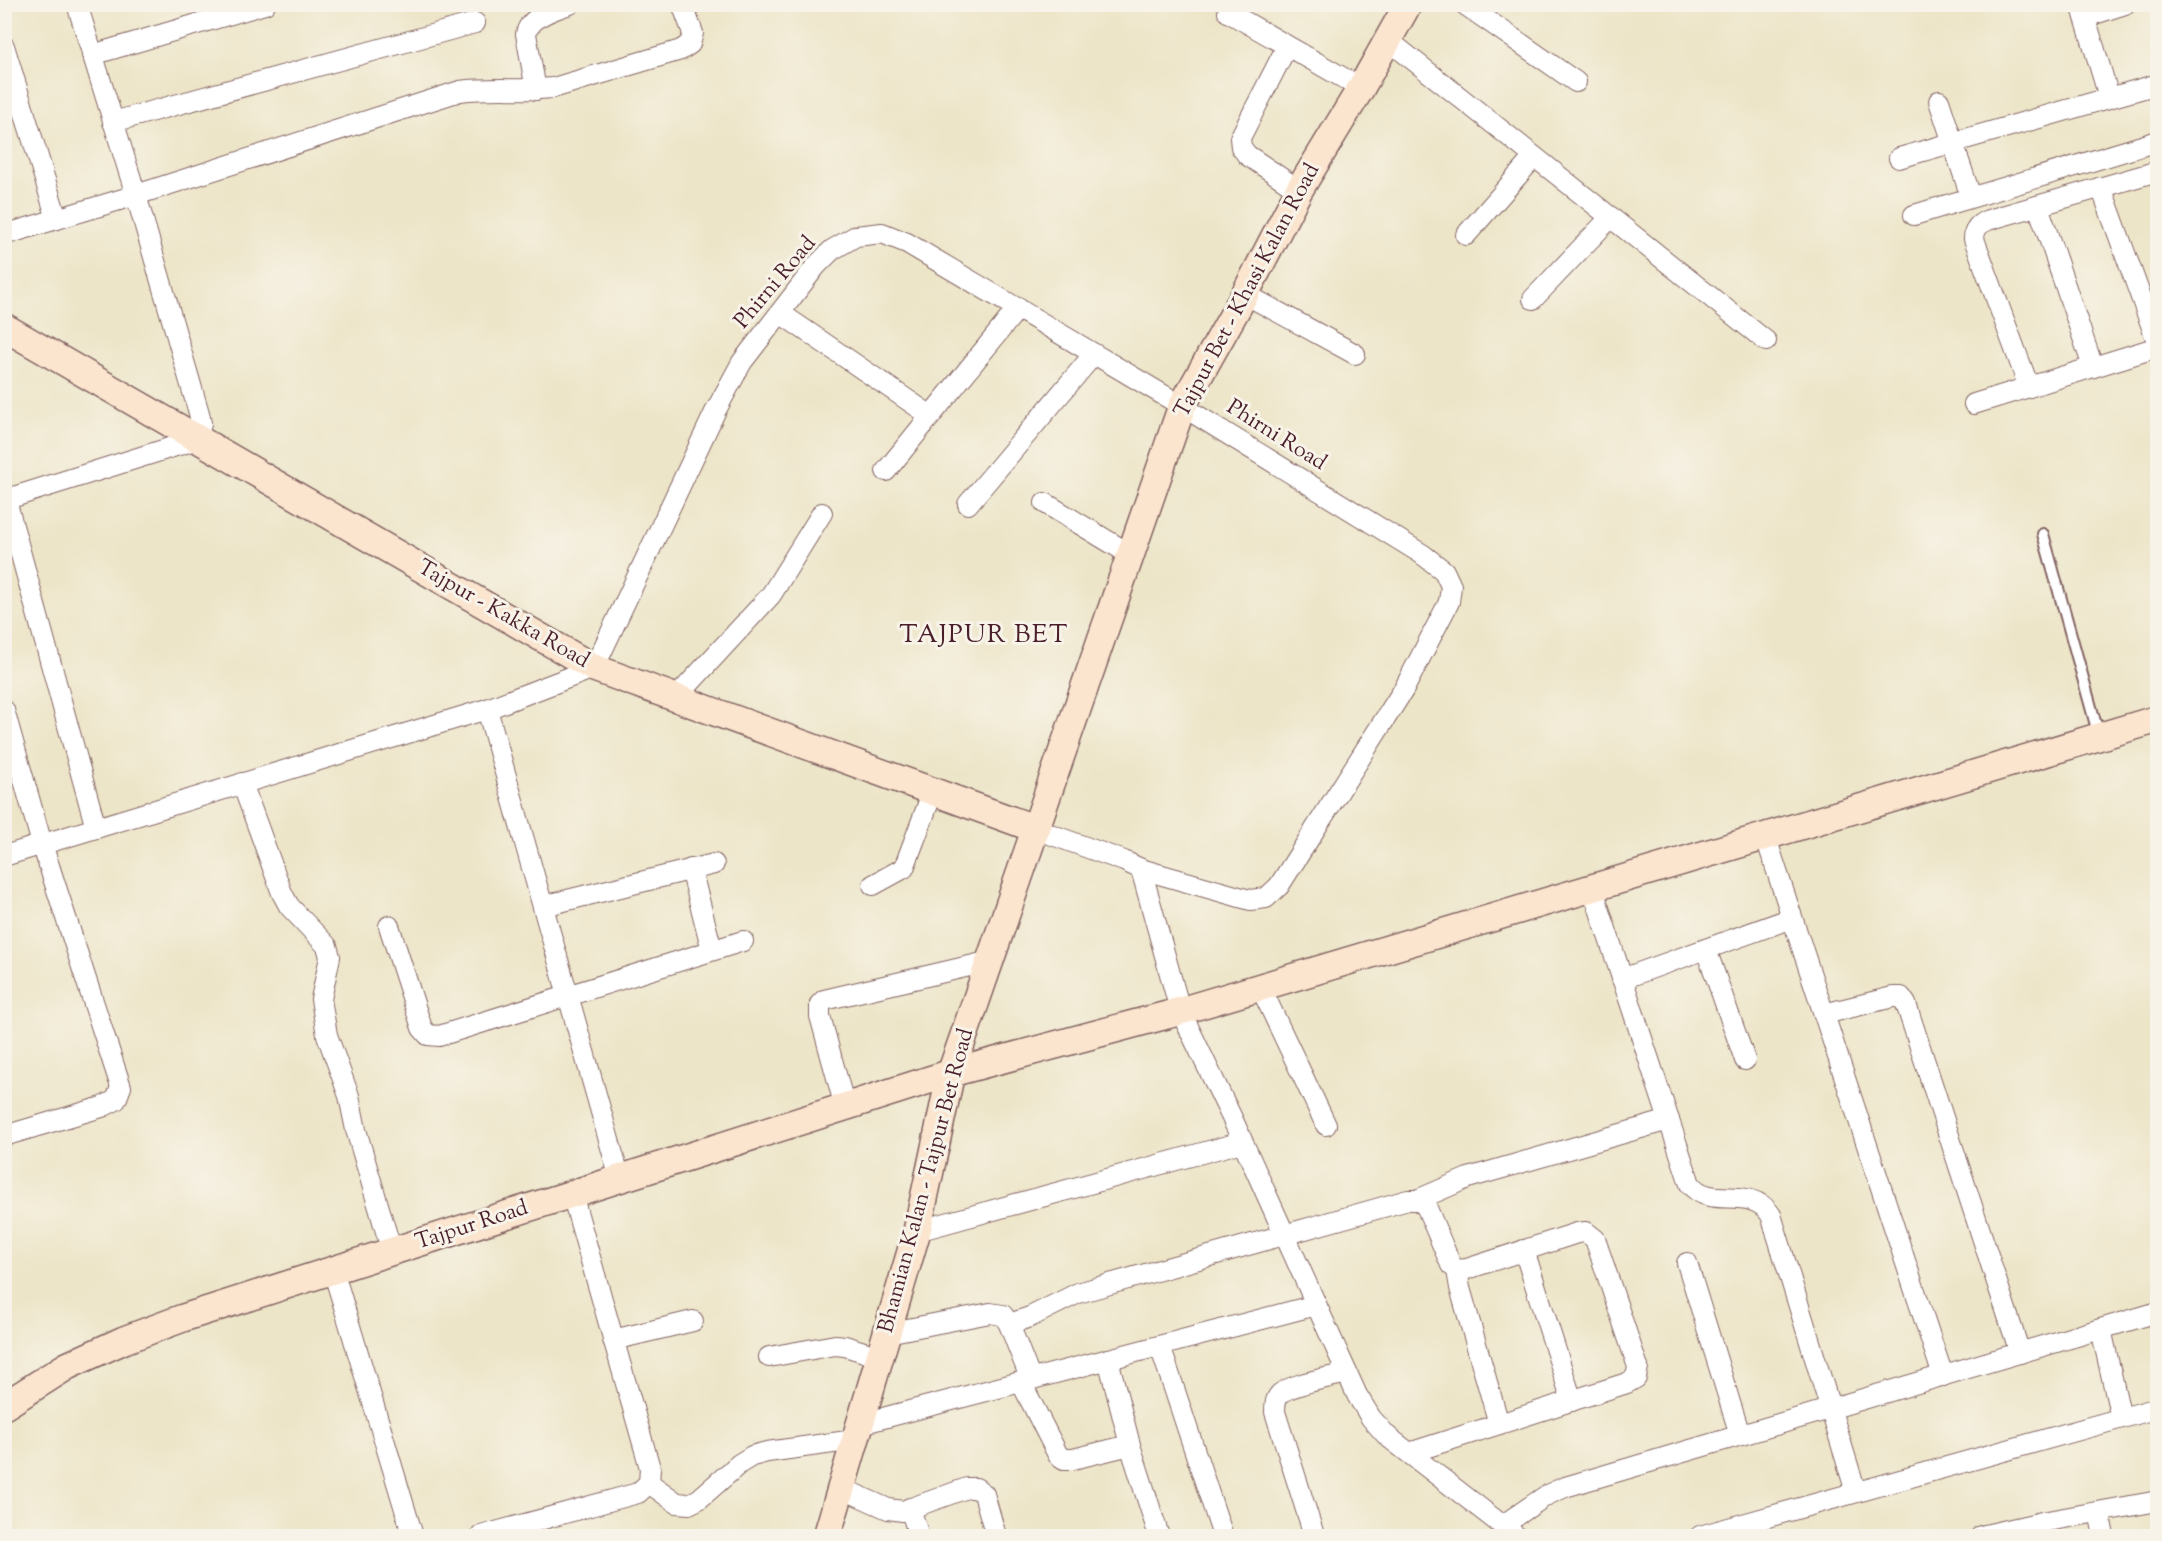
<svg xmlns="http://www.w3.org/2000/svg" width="2162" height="1541" viewBox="0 0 2162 1541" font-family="'Sorts Mill Goudy',serif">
<rect width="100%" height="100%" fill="#f7f3e8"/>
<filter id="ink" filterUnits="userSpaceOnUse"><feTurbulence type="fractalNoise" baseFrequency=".0167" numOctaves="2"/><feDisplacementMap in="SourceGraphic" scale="12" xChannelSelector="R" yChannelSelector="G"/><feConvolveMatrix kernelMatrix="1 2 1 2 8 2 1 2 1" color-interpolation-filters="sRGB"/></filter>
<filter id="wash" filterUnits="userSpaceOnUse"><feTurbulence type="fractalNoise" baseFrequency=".008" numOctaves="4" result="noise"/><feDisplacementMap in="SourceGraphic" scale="24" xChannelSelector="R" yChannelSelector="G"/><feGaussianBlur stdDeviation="1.35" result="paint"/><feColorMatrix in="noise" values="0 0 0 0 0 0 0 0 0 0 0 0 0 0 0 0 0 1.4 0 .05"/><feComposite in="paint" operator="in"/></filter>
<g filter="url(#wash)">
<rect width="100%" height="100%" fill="#ede5c8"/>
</g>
<g filter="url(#ink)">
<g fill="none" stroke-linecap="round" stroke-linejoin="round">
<defs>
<polyline id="lane" points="2043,534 2099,736"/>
<g id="street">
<polyline points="1464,4 1576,82"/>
<polyline points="2081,4 2109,97"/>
<polyline points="1228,12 1361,88"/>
<polyline points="2085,17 2125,4"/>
<polyline points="1388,40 1766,341"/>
<polyline points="4,46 57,219"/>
<polyline points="1287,46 1240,138 1241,147 1247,155 1299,190"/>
<polyline points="92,55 265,4"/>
<path d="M536,90L526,34C529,17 554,9 570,4"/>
<polyline points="1939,101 1971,197"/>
<polyline points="113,122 475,23"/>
<polyline points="1899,158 2158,84"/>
<polyline points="2101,187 2158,344"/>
<polyline points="2038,206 2093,367"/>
<polyline points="1914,215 2158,141"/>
<path d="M4,235L136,195L460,91C491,87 522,91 553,88L681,50L690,44L693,33L682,4"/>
<polyline points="1466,235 1534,157"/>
<polyline points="1245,294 1355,354"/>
<polyline points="1533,299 1611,217"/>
<polyline points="780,313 931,416"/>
<path d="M2029,387L1974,239C1974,228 1979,224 1988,220L2158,171"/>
<polyline points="1974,404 2158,347"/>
<polyline points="886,471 1018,308"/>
<polyline points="4,500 198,439 201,423 199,413 136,195 77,4"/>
<polyline points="6,500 96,828"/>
<polyline points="1045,503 1131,555"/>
<polyline points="968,504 1094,354"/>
<polyline points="676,698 771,595 822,513"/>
<polyline points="487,709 620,1179"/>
<polyline points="4,710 42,844 121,1087 116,1100 102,1107 4,1136"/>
<polyline points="242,783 282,893 289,906 327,946 330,957 321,999 327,1035 349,1096 356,1130 392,1252"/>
<polyline points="1765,835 1943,1376"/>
<polyline points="4,856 487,709 594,668 716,410 742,362 816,266 832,250 856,236 882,233 907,243 1182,406 1422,554 1444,571 1451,586 1449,602 1404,689 1279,886 1266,898 1250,900 1141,869 1124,861 1036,829"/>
<polyline points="691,869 712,950"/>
<polyline points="1141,869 1180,1010 1232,1118 1357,1395 1371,1418 1387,1436 1516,1536"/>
<polyline points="873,885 904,868 933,791"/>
<path d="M1592,887L1690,1184C1711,1211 1750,1183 1771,1215L1856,1492"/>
<polyline points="543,906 714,864"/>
<polyline points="389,926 422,1028 428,1035 439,1036 743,941"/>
<polyline points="1706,949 1745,1060"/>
<polyline points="1622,979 1792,918"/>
<polyline points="1260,986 1326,1125"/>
<polyline points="1824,1014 1893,997 1901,997 1906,1004 2020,1353"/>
<polyline points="845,1107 820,1016 820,1004 824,1000 991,961"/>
<polyline points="1417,1200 1468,1178 1669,1120"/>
<polyline points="917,1231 1242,1142"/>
<polyline points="1524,1250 1572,1401"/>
<polyline points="1687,1263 1740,1435"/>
<polyline points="333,1270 413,1536"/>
<polyline points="1457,1270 1460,1288 1499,1424"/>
<polyline points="1009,1324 1030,1317 1078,1293 1408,1200 1417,1200 1426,1206 1451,1265 1457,1270 1467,1269 1577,1233 1586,1232 1595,1239 1638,1367 1636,1378 1627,1383 1409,1453"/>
<polyline points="2101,1329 2121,1418"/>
<polyline points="887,1333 990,1313 1003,1315 1009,1324 1031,1380"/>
<polyline points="613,1340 693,1321"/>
<polyline points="1160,1346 1223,1536"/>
<polyline points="769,1357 835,1345 845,1346 880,1357"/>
<polyline points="1108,1359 1130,1445 1159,1536"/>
<polyline points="1021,1382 1058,1455 1064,1459 1073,1459 1130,1445"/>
<polyline points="860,1424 1316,1305"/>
<polyline points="649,1483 677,1503 689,1504 699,1499 739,1464 752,1456 767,1452 855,1440"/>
<polyline points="841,1488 888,1509 903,1511 967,1488 976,1488 984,1494 996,1536"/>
<polyline points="910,1508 919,1536"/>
<polyline points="2099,1512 2104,1536"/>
<polyline points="1503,1525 1547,1495 1565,1487 2158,1312"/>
<path d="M1314,1535L1275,1412C1275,1406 1275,1399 1280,1394C1293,1383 1330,1378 1347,1373"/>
<polyline points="481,1536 638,1493 649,1483 650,1468 572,1194"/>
<polyline points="1700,1536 2158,1408"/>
<polyline points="1981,1536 2042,1522 2158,1501"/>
</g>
<g id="secondary">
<polyline points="4,327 594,668 1036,829"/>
<polyline points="4,1406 67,1366 124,1340 183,1318 951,1073 1167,1015 2158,719"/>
<polyline points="827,1536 917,1231 951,1073 1182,406 1245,294 1299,190 1361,88 1408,4"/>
</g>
</defs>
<!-- lane casing -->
<use href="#lane" stroke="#836462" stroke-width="14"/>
<!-- street casing -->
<use href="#street" stroke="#836462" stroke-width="22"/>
<!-- secondary casing -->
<use href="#secondary" stroke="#836462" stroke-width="30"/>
<!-- lane -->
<use href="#lane" stroke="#fff" stroke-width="10"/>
<!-- street -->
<use href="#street" stroke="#fff" stroke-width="20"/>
<!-- secondary -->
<use href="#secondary" stroke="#fbe5cf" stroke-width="27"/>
</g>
</g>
<g text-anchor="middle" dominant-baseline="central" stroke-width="6" stroke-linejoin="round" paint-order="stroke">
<!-- street labels -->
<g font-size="22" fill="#4a1f2b" stroke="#f7f3e8">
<text transform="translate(776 283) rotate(-50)">Phirni Road</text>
<text transform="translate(1248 291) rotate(-62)">Tajpur Bet - Khasi Kalan Road</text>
<text transform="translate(1276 436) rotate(32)">Phirni Road</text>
<text transform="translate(503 615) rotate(30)">Tajpur - Kakka Road</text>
<text transform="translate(927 1181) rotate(-75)">Bhamian Kalan - Tajpur Bet Road</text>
<text transform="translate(472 1226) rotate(-18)">Tajpur Road</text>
</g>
<!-- quarter labels -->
<g font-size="26" letter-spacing="1.5" fill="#4a1f2b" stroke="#f7f3e8">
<text x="984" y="635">TAJPUR BET</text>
</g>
</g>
<!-- margin -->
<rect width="2162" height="1541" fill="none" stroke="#f7f3e8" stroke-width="24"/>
</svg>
